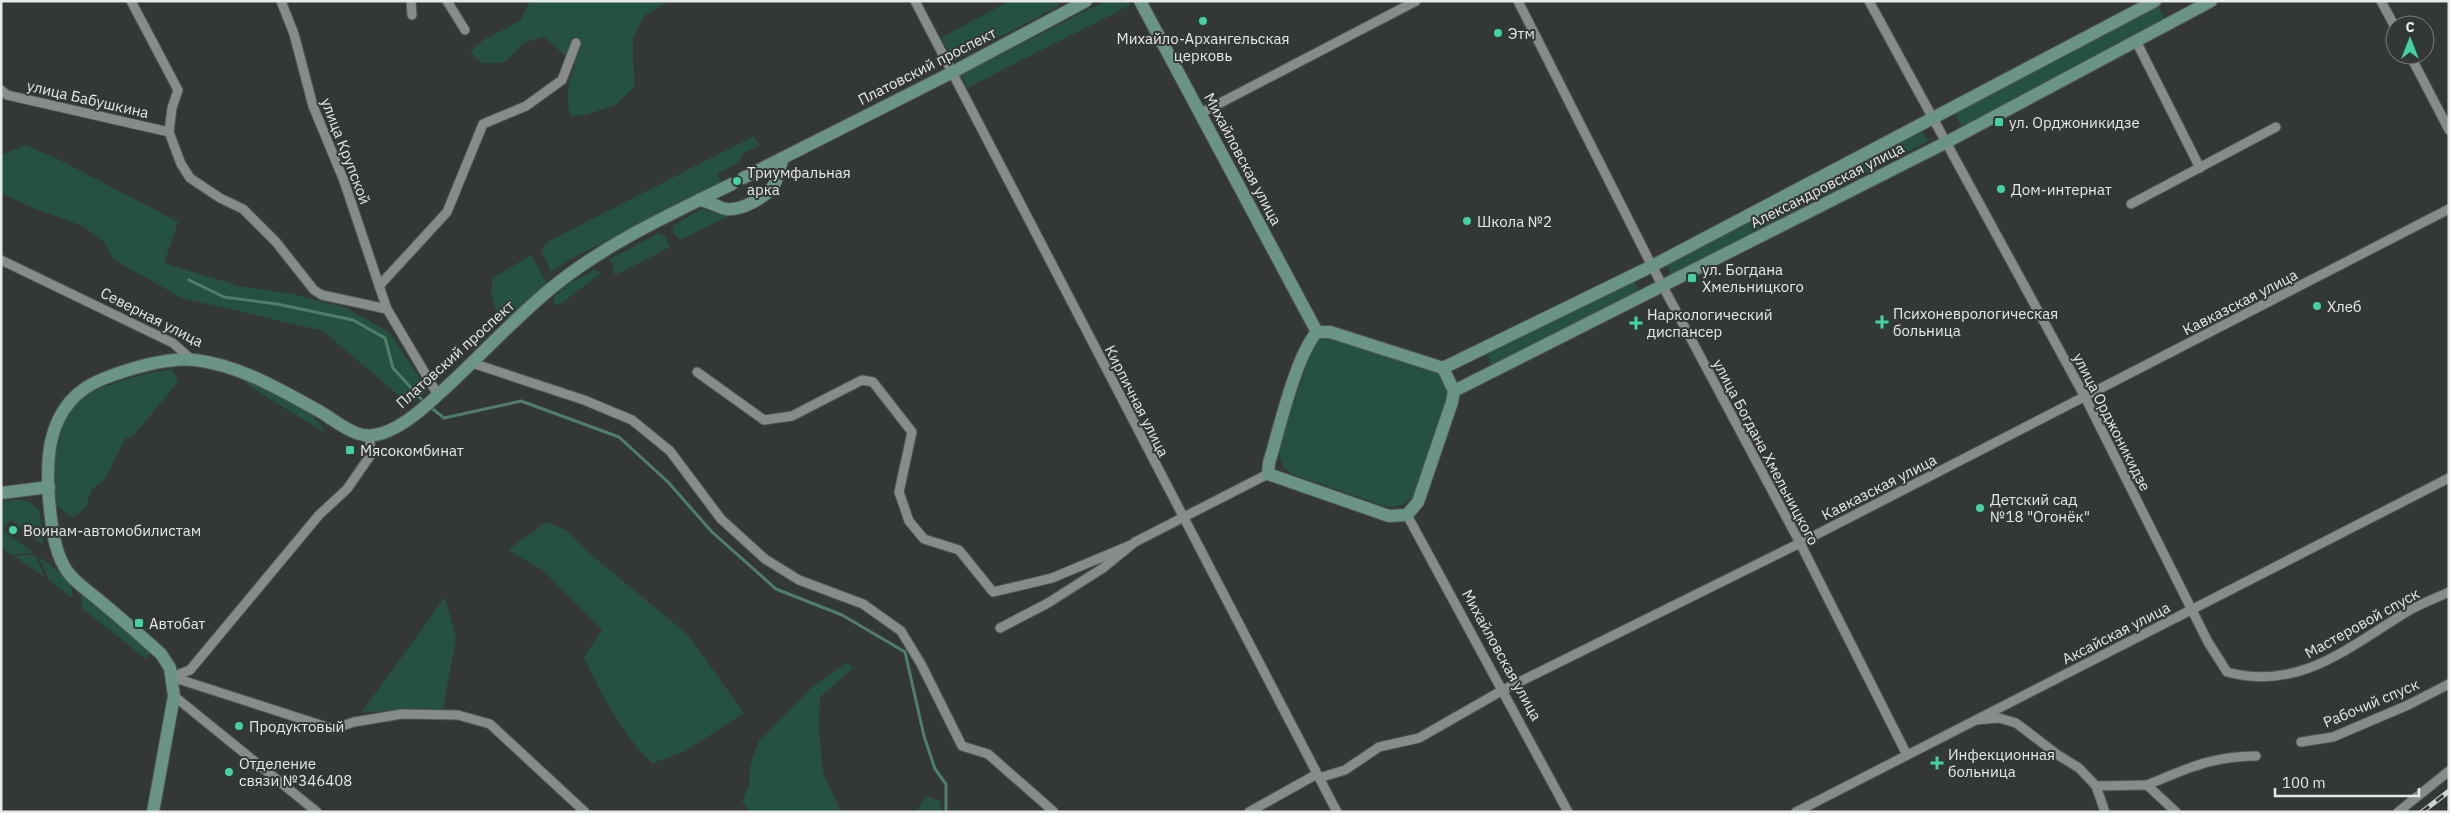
<svg xmlns="http://www.w3.org/2000/svg" width="2450" height="813" viewBox="0 0 2450 813" font-family="'IBM Plex Sans',sans-serif">
<rect width="100%" height="100%" fill="#333836"/>
<!-- green -->
<g fill="#255140">
<path d="M530,1H670L644,16L633,38L634,87L616,105L585,115L571,116C564,97 569,83 575,64L543,36L524,43L504,63H482L470,52L483,40L520,21Z"/>
<polygon points="1009,1 1057,1 1059,6 954,61 941,38"/>
<polygon points="1105,1 1127,1 1130,5 967,88 961,75"/>
<polygon points="2157,4 2165,18 1962,127 1955,113"/>
<polygon points="1922,130 1928,141 1671,275 1667,264"/>
<polygon points="754,136 760,145 742,154 739,162 717,174 722,182 567,261 551,272 541,250 549,241"/>
<polygon points="25,145 60,160 178,222 164,263 239,286 293,294 346,308 389,332 428,390 410,405 323,331 182,298 114,260 104,242 83,226 36,209 1,193 1,155"/>
<polygon points="703,208 706,211 731,215 680,240 673,232 673,226"/>
<polygon points="659,233 665,237 670,247 615,275 610,259"/>
<polygon points="531,255 547,283 509,318 495,310 491,291 493,278"/>
<polygon points="595,270 601,273 559,305 554,304 554,297 568,284"/>
<polygon points="1633,280 1639,291 1492,366 1486,351"/>
<path d="M1322,338H1335L1433,370C1444,377 1446,386 1447,399L1413,497L1402,505L1388,507L1292,474L1283,467L1278,450L1312,349Z"/>
<polygon points="171,369 178,382 133,436 125,439 105,479 91,490 86,506 74,518 53,504 50,470 64,415 93,390 144,374"/>
<path d="M247,379C271,390 314,407 325,433L246,384Z"/>
<polygon points="21,500 30,502 39,510 44,546 11,520 3,531 34,553 11,555 1,547 1,501"/>
<path d="M546,522L566,530L595,558L687,634L744,713L684,752L652,763C622,734 601,694 584,657L602,630L544,571L508,550Z"/>
<polygon points="33,555 36,557 45,577 14,556"/>
<polygon points="39,557 72,582 72,598 49,580"/>
<polygon points="83,592 130,631 150,653 146,659 82,608 81,594"/>
<polygon points="445,597 456,638 443,709 362,712"/>
<polygon points="848,662 853,668 820,697 819,730 823,773 841,812 750,812 742,801 749,786 750,765 759,741 812,687"/>
<polygon points="926,796 940,801 941,812 916,812"/>
</g>
<g fill="none" stroke-linecap="round" stroke-linejoin="round">
<!-- stream -->
<g stroke="#4d7f6a" stroke-width="3">
<polyline points="189,280 224,297 277,304 353,320 385,338 393,368 424,402"/>
<polyline points="429,406 444,418 521,401 619,437 668,482 712,532 776,589 842,615 905,652 924,736 935,769 946,784 946,812"/>
</g>
<defs>
<g id="street">
<polyline points="131,1 178,90 172,108 169,132 181,164 190,178 220,198 243,209 276,242 314,290 322,295 387,309"/>
<polyline points="281,1 294,34 313,106 344,181 387,309 438,395"/>
<polyline points="411,1 412,15"/>
<polyline points="447,1 465,30"/>
<polyline points="915,1 1337,812"/>
<polyline points="1518,1 1652,266 1800,543 1907,755"/>
<path d="M1869,1L2085,397L2208,642L2227,672C2301,692 2351,645 2410,610C2422,603 2436,598 2449,592"/>
<polyline points="2381,1 2395,27"/>
<polyline points="2136,41 2200,168"/>
<polyline points="2410,55 2449,130"/>
<polyline points="1,90 7,95 169,132"/>
<polyline points="1201,113 1416,1"/>
<polyline points="2131,204 2276,127"/>
<polyline points="1,260 173,343 191,359"/>
<polyline points="379,286 447,212 483,124 526,106 562,80 576,43"/>
<polyline points="472,363 584,400 632,420 670,451 721,519 765,559 799,580 863,604 901,631 921,664 962,746 988,754 1054,812"/>
<polyline points="697,372 764,420 792,416 862,380 873,382 912,432 899,492 909,521 924,539 959,550 993,592 1052,578 1131,545"/>
<polyline points="1407,515 1568,812"/>
<polyline points="1000,628 1048,603 1103,568 1135,542 1268,474"/>
<polyline points="172,677 333,729 354,722 402,714 458,715 490,724 585,812"/>
<polyline points="172,677 190,670 319,515 347,489 370,456 370,436"/>
<polyline points="174,696 317,812"/>
<polyline points="1976,720 1999,718 2016,723 2058,755 2079,768 2096,786 2147,785 2176,812"/>
<polyline points="2301,742 2333,737 2408,705 2449,684"/>
<polyline points="1319,778 1345,770 1379,747 1419,738 1503,690 1800,543 2449,209"/>
<path d="M2147,785C2186,769 2212,756 2256,756"/>
<polyline points="2096,786 2105,812"/>
<polyline points="1249,812 1317,774"/>
<polyline points="1796,812 2449,478"/>
<polyline points="2398,812 2449,771"/>
</g>
<g id="secondary">
<polyline points="1140,1 1317,332"/>
<polyline points="743,178 951,73 1086,1"/>
<path d="M699,200C709,201 717,207 726,209C741,211 765,198 774,185C778,178 780,166 783,158"/>
<path d="M1317,332H1330L1443,368L1454,391L1452,402L1418,502L1407,515L1389,516L1268,474L1269,463C1279,430 1296,355 1317,332Z"/>
<polyline points="1443,368 1652,266 2155,1"/>
<polyline points="1454,391 1945,143 2211,1"/>
<polyline points="1,493 49,487"/>
<path d="M153,812L174,696L170,668L161,654C141,636 121,618 100,601C91,593 79,585 71,576C60,564 54,543 52,526C44,469 41,402 105,378C132,368 166,357 195,360C239,365 281,390 319,411C331,418 343,428 356,433C364,436 374,436 383,433C409,424 431,401 452,382C486,350 518,315 554,286C607,243 671,214 732,184"/>
</g>
</defs>
<!-- street casing -->
<use href="#street" stroke="#505452" stroke-width="11"/>
<!-- secondary casing -->
<use href="#secondary" stroke="#505452" stroke-width="14"/>
<!-- street -->
<use href="#street" stroke="#868c89" stroke-width="9"/>
<!-- secondary -->
<use href="#secondary" stroke="#6a9486" stroke-width="12"/>
<defs>
<polyline id="rail" points="2422,812 2449,791"/>
</defs>
<!-- rail casing -->
<use href="#rail" stroke="#d0d3d2" stroke-width="5"/>
<!-- rail -->
<use href="#rail" stroke="#333836" stroke-width="3" stroke-dasharray="9" stroke-linecap="butt"/>
</g>
<!-- markers -->
<g fill="#40d4a1" stroke="#333836" stroke-width="2">
<circle cx="1203" cy="21" r="5"/>
<circle cx="1498" cy="33" r="5"/>
<rect x="1994" y="117" width="10" height="10" rx="2.5"/>
<circle cx="737" cy="181" r="5"/>
<circle cx="2001" cy="189" r="5"/>
<circle cx="1467" cy="221" r="5"/>
<rect x="1687" y="273" width="10" height="10" rx="2.5"/>
<circle cx="2317" cy="306" r="5"/>
<path d="M1879.5 314.5h5v5h5v5h-5v5h-5v-5h-5v-5h5z"/>
<path d="M1633.5 315.5h5v5h5v5h-5v5h-5v-5h-5v-5h5z"/>
<rect x="345" y="445" width="10" height="10" rx="2.5"/>
<circle cx="1980" cy="508" r="5"/>
<circle cx="13" cy="530" r="5"/>
<rect x="134" y="618" width="10" height="10" rx="2.5"/>
<circle cx="239" cy="726" r="5"/>
<path d="M1934.5 755.5h5v5h5v5h-5v5h-5v-5h-5v-5h5z"/>
<circle cx="229" cy="772" r="5"/>
</g>
<g text-anchor="middle" dominant-baseline="central" stroke-width="4" stroke-linejoin="round" paint-order="stroke">
<!-- poi labels -->
<g font-size="15" fill="#e6e9e8" stroke="#333836" text-anchor="start">
<text x="1508" y="33">Этм</text>
<text x="1203" y="38" text-anchor="middle">Михайло-Архангельская<tspan x="1203" dy="17">церковь</tspan></text>
<text x="2009" y="122">ул. Орджоникидзе</text>
<text x="747" y="172">Триумфальная<tspan x="747" dy="17">арка</tspan></text>
<text x="2011" y="189">Дом-интернат</text>
<text x="1477" y="221">Школа №2</text>
<text x="1702" y="269">ул. Богдана<tspan x="1702" dy="17">Хмельницкого</tspan></text>
<text x="2327" y="306">Хлеб</text>
<text x="1893" y="313">Психоневрологическая<tspan x="1893" dy="17">больница</tspan></text>
<text x="1647" y="314">Наркологический<tspan x="1647" dy="17">диспансер</tspan></text>
<text x="360" y="450">Мясокомбинат</text>
<text x="1990" y="499">Детский сад<tspan x="1990" dy="17">№18 "Огонёк"</tspan></text>
<text x="23" y="530">Воинам-автомобилистам</text>
<text x="149" y="623">Автобат</text>
<text x="249" y="726">Продуктовый</text>
<text x="1948" y="754">Инфекционная<tspan x="1948" dy="17">больница</tspan></text>
<text x="239" y="763">Отделение<tspan x="239" dy="17">связи №346408</tspan></text>
</g>
<!-- street labels -->
<g font-size="15" fill="#e6e9e8" stroke="#333836">
<text transform="translate(927 66) rotate(-27)">Платовский проспект</text>
<text transform="translate(88 99) rotate(13)">улица Бабушкина</text>
<text transform="translate(346 151) rotate(69)">улица Крупской</text>
<text transform="translate(1243 159) rotate(62)">Михайловская улица</text>
<text transform="translate(1827 185) rotate(-27)">Александровская улица</text>
<text transform="translate(2240 302) rotate(-27)">Кавказская улица</text>
<text transform="translate(152 317) rotate(27)">Северная улица</text>
<text transform="translate(455 354) rotate(-42)">Платовский проспект</text>
<text transform="translate(1137 401) rotate(63)">Кирпичная улица</text>
<text transform="translate(2112 422) rotate(63)">улица Орджоникидзе</text>
<text transform="translate(1766 452) rotate(62)">улица Богдана Хмельницкого</text>
<text transform="translate(1879 487) rotate(-27)">Кавказская улица</text>
<text transform="translate(2362 623) rotate(-29)">Мастеровой спуск</text>
<text transform="translate(2116 633) rotate(-27)">Аксайская улица</text>
<text transform="translate(1502 655) rotate(61)">Михайловская улица</text>
<text transform="translate(2371 703) rotate(-23)">Рабочий спуск</text>
</g>
</g>
<!-- border -->
<rect width="2450" height="813" fill="none" stroke="#e6e9e8" stroke-width="5"/>
<!-- north arrow -->
<g transform="translate(2410 40)"><circle r="24" fill="#333836" stroke="#7b7f7d"/>
<path d="M0-4L9 19L0 12L-9 19Z" fill="#40d4a1"/>
<text y="-8" font-size="14" font-weight="bold" text-anchor="middle" fill="#e6e9e8">С</text>
</g>
<!-- scale -->
<path d="M2275 788v8h144v-8" fill="none" stroke="#e6e9e8" stroke-width="2.5"/>
<text x="2282" y="788" font-size="15" fill="#e6e9e8" stroke="#333836" stroke-width="4" paint-order="stroke">100 m</text>
</svg>
